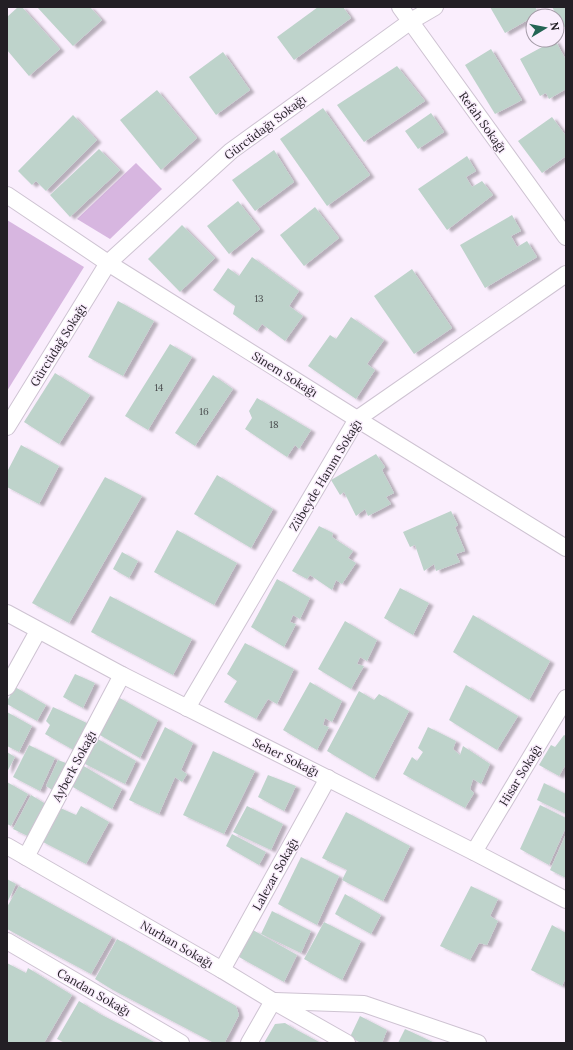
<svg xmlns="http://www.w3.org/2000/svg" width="573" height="1050" viewBox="0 0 573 1050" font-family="Lora,serif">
<defs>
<filter id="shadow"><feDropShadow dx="4.5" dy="2.5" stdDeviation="1" flood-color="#0004"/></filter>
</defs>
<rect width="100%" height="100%" fill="#faeefd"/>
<!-- green -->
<g fill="#d7b6e0">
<polygon points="136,163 162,189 110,239 77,219"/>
<polygon points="7,220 84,267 7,391"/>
</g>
<!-- building -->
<g fill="#bed3cb" filter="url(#shadow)">
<polygon points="18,7 22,7 60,49 29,76 7,50 7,17"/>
<polygon points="37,7 90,7 102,20 73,46"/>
<polygon points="318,7 343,7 351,18 294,60 277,37"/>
<polygon points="490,7 535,7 539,14 533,16 533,17 505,33"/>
<polygon points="552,7 566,7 566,26 564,27"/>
<polygon points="555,40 566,60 566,89 549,99 546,93 540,96 520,59"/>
<polygon points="491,49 522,100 495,114 465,65"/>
<polygon points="223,52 250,90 216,115 189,77"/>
<polygon points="397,66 425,101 364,142 337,105"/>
<polygon points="157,90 197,138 161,170 120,120"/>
<polygon points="323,108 370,175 327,206 280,139"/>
<polygon points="431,113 444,132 418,149 405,131"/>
<polygon points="73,115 97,140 46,191 36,181 32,185 18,171"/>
<polygon points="552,117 566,136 566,156 542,173 518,141"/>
<polygon points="99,149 120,170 70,217 50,195"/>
<polygon points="274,150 294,182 255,211 232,180"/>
<polygon points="467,156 476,171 466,177 472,187 482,181 493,195 447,230 418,189"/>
<polygon points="238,201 260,229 229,254 207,226"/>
<polygon points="315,207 339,238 304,266 280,235"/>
<polygon points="512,215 521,231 511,236 517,247 527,241 537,257 485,288 460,245"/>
<polygon points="182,225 215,258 180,292 148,259"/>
<polygon points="252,257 299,291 289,306 303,316 285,341 262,324 257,331 233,314 235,306 213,290 228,268 239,276"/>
<polygon points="412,269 452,328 414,354 374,296"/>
<polygon points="118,301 154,321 123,376 88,357"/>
<polygon points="351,317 384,340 367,364 375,370 356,399 308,366 330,335 336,339"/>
<polygon points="170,344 192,357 148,430 125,416"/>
<polygon points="55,373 90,395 59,444 24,422"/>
<polygon points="213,375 233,389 195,446 175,433"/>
<polygon points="257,398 311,430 299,449 295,445 287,457 245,429 252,418 249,411"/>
<polygon points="21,445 59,466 39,504 7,487 7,472"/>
<polygon points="376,454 385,467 382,470 394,493 386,497 391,504 368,516 365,509 356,516 344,492 340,495 331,480"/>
<polygon points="217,475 273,509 251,548 194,514"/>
<polygon points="105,477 142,496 69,623 32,603"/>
<polygon points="451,511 458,525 455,527 465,551 456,554 460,562 436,571 434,564 424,571 415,545 410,547 403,532"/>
<polygon points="319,526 333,533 332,537 353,551 348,558 356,563 342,584 336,580 332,590 310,575 307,579 292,571"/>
<polygon points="177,530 237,563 214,605 154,572"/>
<polygon points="122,552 138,561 129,578 113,569"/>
<polygon points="277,579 310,598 300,619 293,615 290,622 296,624 284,647 251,627"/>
<polygon points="400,588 429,603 413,635 384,618"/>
<polygon points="110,596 192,639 173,675 91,632"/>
<polygon points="473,615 550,661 529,700 453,652"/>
<polygon points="345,621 377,640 367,661 360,657 357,664 364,666 351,689 318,669"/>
<polygon points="245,643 294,669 277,704 268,699 256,719 224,702 237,681 227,674"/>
<polygon points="75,674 95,683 83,708 63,697"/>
<polygon points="310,682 342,701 332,722 325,718 323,725 329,727 317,750 283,730"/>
<polygon points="466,685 518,716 497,750 449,720"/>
<polygon points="15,687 46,705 37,721 7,704 7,701"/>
<polygon points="359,691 374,700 379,694 409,711 374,779 327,751"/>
<polygon points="118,697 158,720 140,758 98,734"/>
<polygon points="53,707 91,725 77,752 45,734 50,725 46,721"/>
<polygon points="7,712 32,726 19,752 7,746"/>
<polygon points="165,727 193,743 181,770 187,774 182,782 175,777 159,814 129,800"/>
<polygon points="428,727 456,741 453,749 460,755 463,746 490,764 481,784 473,779 470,789 474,793 465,808 403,774 412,757 417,761 423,752 418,748"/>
<polygon points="564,735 566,736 566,764 559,776 539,765 551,745 555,747"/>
<polygon points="96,738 136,761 125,784 83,763"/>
<polygon points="29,745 55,758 40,791 13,777"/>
<polygon points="213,751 255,771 224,834 183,815"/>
<polygon points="7,752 15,757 7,772"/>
<polygon points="58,760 71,765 57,793 46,786"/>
<polygon points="82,765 122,789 112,809 71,786"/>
<polygon points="268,775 296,786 284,811 258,797"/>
<polygon points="7,782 28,794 11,826 7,824"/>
<polygon points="544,783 566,794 566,814 537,800"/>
<polygon points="31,795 49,806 32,838 13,829"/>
<polygon points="540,805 566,818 566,827 549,865 520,849"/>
<polygon points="81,806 109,822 86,864 41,841 58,807 76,815"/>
<polygon points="247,806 283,824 271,850 233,832"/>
<polygon points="346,812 410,846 383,901 342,880 347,870 322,858"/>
<polygon points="232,834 266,852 259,865 226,846"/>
<polygon points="566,834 566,878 550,870"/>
<polygon points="301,857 339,876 317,925 278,904"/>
<polygon points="7,879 16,884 7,903"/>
<polygon points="19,886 112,937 91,974 7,929 7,907"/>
<polygon points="471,886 498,899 490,916 498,921 487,945 479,943 470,960 440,946"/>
<polygon points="345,894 381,915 371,934 335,914"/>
<polygon points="272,911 311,931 301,953 261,934"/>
<polygon points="324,922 361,941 342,980 304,959"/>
<polygon points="552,925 566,933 566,977 562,986 531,970"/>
<polygon points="253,930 297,955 284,982 239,957"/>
<polygon points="117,939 236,1006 239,1015 225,1042 214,1043 113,990 95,979"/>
<polygon points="7,963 26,973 28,968 72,995 44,1043 7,1043"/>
<polygon points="79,1001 100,1014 156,1043 65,1043 57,1039"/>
<polygon points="360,1016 387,1030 382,1043 361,1043 350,1037"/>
<polygon points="285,1023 293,1028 321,1043 264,1043 275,1024"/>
<polygon points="405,1029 435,1043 398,1043"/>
</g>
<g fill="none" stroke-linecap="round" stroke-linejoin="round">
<defs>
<g id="minor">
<polyline points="400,7 566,237"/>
<polyline points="7,195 108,263 357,419 566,548"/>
<polyline points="7,427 108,263 231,151 411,21 435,7"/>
<polyline points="7,613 122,675 474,852 566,900"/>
<polyline points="7,687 38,631"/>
<polyline points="187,708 357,419 566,274"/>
<polyline points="7,846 222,970 273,1001 347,1043"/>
<polyline points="474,852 566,698"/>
<polyline points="26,857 122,675"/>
<polyline points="7,941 181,1043"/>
<polyline points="222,970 328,778"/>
<polyline points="275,1001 364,1004 478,1043"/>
<polyline points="249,1043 273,1001"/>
</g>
</defs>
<!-- minor casing -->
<use href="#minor" stroke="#cec3d2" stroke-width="18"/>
<!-- minor -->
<use href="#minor" stroke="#fff" stroke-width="16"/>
</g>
<g text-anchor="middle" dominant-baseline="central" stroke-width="3" stroke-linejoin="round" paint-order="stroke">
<!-- number labels -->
<g font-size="10" fill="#4a4c4e">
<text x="259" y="298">13</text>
<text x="159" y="387">14</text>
<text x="204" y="411">16</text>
<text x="274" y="424">18</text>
</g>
<!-- street labels -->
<g font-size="12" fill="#231f25" stroke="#faeefd">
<text transform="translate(483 122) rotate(54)">Refah Sokağı</text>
<text transform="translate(265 127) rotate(-37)">Gürcüdağı Sokağı</text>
<text transform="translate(58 345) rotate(-58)">Gürcüdağ Sokağı</text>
<text transform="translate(285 374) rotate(32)">Sinem Sokağı</text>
<text transform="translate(325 475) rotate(-59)">Zübeyde Hanım Sokağı</text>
<text transform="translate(286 757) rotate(26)">Seher Sokağı</text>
<text transform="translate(74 766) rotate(-62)">Ayberk Sokağı</text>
<text transform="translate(520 775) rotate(-59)">Hisar Sokağı</text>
<text transform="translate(275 874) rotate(-61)">Lalezar Sokağı</text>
<text transform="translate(177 944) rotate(30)">Nurhan Sokağı</text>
<text transform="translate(94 992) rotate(30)">Candan Sokağı</text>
</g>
</g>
<!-- border -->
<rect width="573" height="1050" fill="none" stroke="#231f25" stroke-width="16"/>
<!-- north arrow -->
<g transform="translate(545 28) rotate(80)"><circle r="19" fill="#faeefd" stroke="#a49ba7"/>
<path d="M0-3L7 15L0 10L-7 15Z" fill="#246554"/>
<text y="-6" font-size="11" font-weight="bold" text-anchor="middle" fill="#231f25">N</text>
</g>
</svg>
